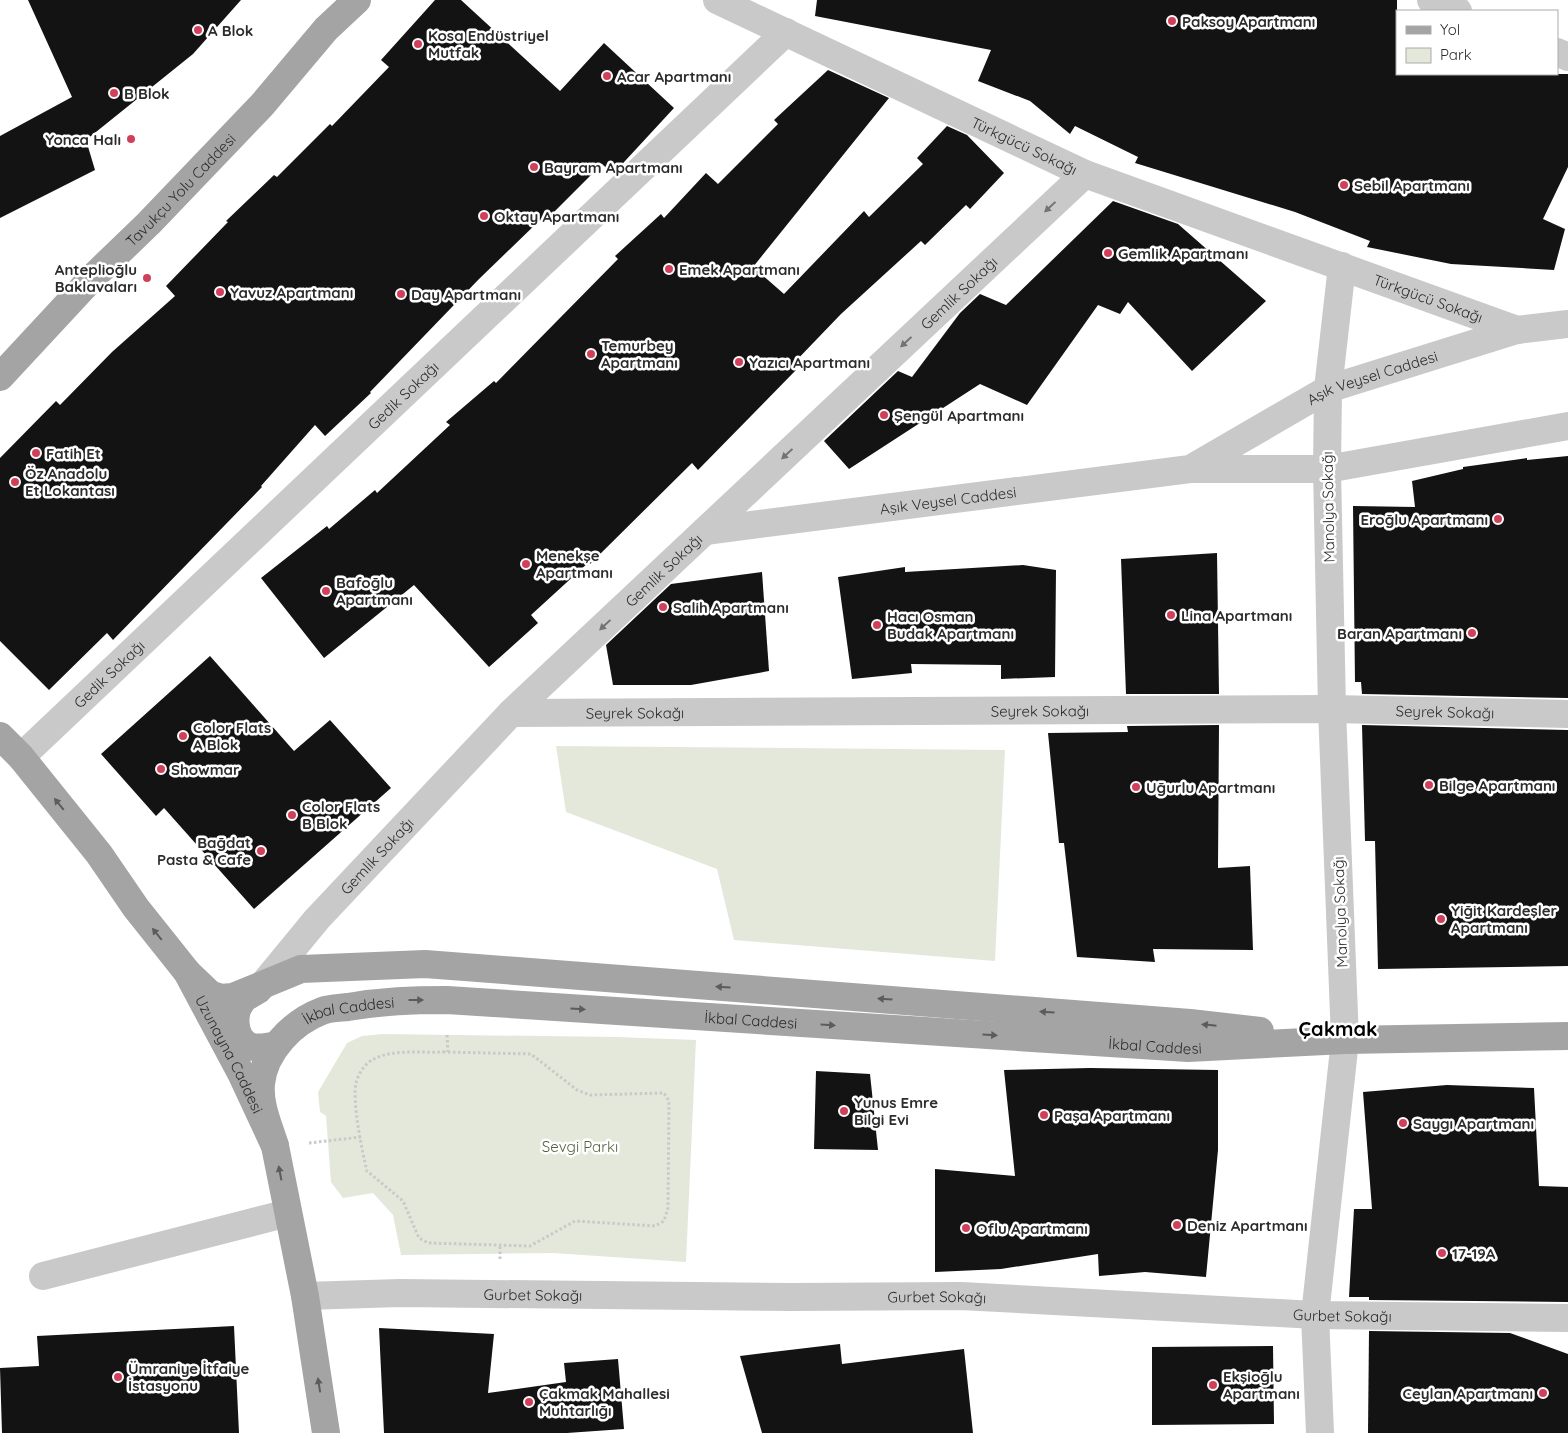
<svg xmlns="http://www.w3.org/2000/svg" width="1568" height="1433" viewBox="0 0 1568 1433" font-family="Quicksand,sans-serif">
<rect width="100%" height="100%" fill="#fff"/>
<!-- green -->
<g fill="#e3e8db">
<polygon points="556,746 1005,750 995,961 734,940 717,869 566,812"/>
<polygon points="383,1034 617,1037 696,1040 686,1262 553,1253 401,1255 393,1215 373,1193 343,1198 331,1182 326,1116 320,1112 318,1092 347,1043 362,1036"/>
</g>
<!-- building -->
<g fill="#131313">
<polygon points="28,0 241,0 193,54 86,140 95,170 0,218 0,136 72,97"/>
<polygon points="435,0 461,0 560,91 604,43 674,108 613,174 602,164 543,223 540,220 479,279 370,392 371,393 325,436 315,425 261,486 262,487 113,640 107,633 49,690 0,641 0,458 56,401 60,405 112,352 175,296 166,286 228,222 226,221 274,175 277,177 330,124 332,126 389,67 381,60"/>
<polygon points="817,0 1397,0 1397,74 1568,74 1568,167 1543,219 1565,229 1554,270 1451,264 1367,247 1370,241 1295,212 1135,163 1138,157 1075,126 1070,134 1030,101 978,81 991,50 815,16"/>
<polygon points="828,70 889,98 753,267 784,294 864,211 869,217 923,164 917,158 947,126 967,135 1004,173 970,209 966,205 925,245 921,241 841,314 791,366 796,370 698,470 692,463 590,564 589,562 531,615 538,623 489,667 414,585 324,658 261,578 327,526 329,529 375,490 377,493 450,425 446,422 494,381 496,383 618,259 615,256 661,214 664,218 706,173 718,184 778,124 774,120"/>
<polygon points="1113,201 1178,224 1266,301 1192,371 1128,302 1120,314 1098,305 1027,405 980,384 849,469 824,441 898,371 912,377 960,313 980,294 1006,305"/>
<polygon points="1568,456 1568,698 1362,694 1361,682 1355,682 1353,506 1415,507 1412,481 1463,469 1463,467 1527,458 1527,460"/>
<polygon points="1217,553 1219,694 1126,694 1121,559"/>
<polygon points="1023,565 1056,570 1055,677 1001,679 1001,665 911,664 912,673 852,679 838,577 905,567 905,572"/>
<polygon points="762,572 769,671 691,685 613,685 606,645 671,584"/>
<polygon points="210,656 294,751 330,720 391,788 254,909 164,808 156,816 101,754"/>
<polygon points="1219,725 1218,868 1250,866 1253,950 1153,949 1155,962 1077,957 1064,843 1059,843 1048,733 1128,732 1127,726"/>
<polygon points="1362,725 1568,730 1568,966 1378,969 1375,841 1365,841"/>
<polygon points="1090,1068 1218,1070 1218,1150 1206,1277 1145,1272 1099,1276 1098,1254 1001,1269 935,1272 935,1169 1015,1176 1004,1070"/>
<polygon points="816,1071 870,1074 878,1150 814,1149"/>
<polygon points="1447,1085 1534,1088 1539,1186 1568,1187 1568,1302 1369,1300 1369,1297 1349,1297 1354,1209 1372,1209 1363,1092"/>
<polygon points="234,1326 239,1433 2,1433 0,1368 39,1366 37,1336"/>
<polygon points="379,1328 494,1334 488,1393 566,1382 564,1363 618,1359 624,1429 567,1433 384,1433"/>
<polygon points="1369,1331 1510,1333 1568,1354 1568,1433 1368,1433"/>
<polygon points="840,1344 842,1364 964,1349 973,1433 762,1433 740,1356"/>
<polygon points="1273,1346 1274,1424 1152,1425 1152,1347"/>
</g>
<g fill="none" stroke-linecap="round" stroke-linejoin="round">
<!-- path -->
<g stroke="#c9c9c9" stroke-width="3" stroke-dasharray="2.5 2.5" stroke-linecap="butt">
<polyline points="447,1035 448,1052"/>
<path d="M443,1052L531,1054L577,1090L590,1095L664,1093L669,1101L668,1208L664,1221L655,1226L575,1221L530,1246L428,1243L419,1238L403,1201L367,1171C362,1151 352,1102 356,1083C358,1074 366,1062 374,1059C393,1049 421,1053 443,1052Z"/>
<polyline points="309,1143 361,1137"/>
<polyline points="500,1259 500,1245"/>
</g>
<!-- minor -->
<g stroke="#c9c9c9" stroke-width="28">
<path id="s1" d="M717,0L1085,174L1517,330"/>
<polyline points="1431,0 1458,11"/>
<polyline points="1557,52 1568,57"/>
<polyline points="1192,469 1327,469 1568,426"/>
<path id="s2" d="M705,531L1190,469L1328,389L1517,330L1568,324"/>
<path id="s3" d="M511,713L1332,709L1568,714"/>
<path id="s4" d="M21,757L786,32"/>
<path id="s5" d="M261,987L317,919L511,713L1085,174"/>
<polyline points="43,1276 288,1213"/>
<path id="s6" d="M305,1296L400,1293L790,1297L961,1296L1315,1315L1568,1318"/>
<polyline points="1320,1433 1315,1315 1345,1040 1332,709 1327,469 1328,389 1342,266"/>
</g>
<!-- major -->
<g stroke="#a4a4a4" stroke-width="28">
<path id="s7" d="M0,377L92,278L149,223L262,105L326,29L357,0"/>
<path id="s8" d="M0,736L21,757L99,854L136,908L187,972L242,1075L275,1146L305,1296L326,1433"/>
<polyline points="187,972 210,994 220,998 233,997 301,969 425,964 1190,1023 1260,1031"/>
<path d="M258,990C253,993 246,996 242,1001C232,1013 233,1038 249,1046C257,1049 268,1047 276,1045"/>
<path id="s9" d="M275,1146C269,1126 259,1105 261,1084C264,1051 293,1022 322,1011C330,1008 340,1008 348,1007C384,1001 411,1000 447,1000L1188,1048L1345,1040L1568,1036"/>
</g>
</g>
<!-- one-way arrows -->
<defs><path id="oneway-solid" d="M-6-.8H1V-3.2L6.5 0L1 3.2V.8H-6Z" transform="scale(1.25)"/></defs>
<g fill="#737373">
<use href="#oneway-solid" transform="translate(1050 207) rotate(137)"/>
<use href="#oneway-solid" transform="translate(906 342) rotate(137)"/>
<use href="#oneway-solid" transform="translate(787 454) rotate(137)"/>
<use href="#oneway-solid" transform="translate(605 625) rotate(137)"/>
</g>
<g fill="#5c5c5c">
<use href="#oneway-solid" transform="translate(59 804) rotate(-129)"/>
<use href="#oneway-solid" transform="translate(157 934) rotate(-129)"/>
<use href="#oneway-solid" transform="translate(723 987) rotate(-176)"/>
<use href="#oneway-solid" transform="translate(885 999) rotate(-176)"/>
<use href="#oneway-solid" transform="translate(416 1000)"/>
<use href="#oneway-solid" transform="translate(578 1009) rotate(4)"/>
<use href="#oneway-solid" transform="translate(1047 1012) rotate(-176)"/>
<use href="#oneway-solid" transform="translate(828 1025) rotate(4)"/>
<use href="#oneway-solid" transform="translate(1209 1025) rotate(-174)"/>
<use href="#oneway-solid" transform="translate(990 1035) rotate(4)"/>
<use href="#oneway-solid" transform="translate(280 1173) rotate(-101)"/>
<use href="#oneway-solid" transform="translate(319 1385) rotate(-99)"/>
</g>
<!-- markers -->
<g fill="#d0405a" stroke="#fff" stroke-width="2">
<circle cx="1172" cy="21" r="5"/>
<circle cx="198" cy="30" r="5"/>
<circle cx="418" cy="44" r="5"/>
<circle cx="607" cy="76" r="5"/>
<circle cx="114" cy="93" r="5"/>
<circle cx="131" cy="139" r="5"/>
<circle cx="534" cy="167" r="5"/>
<circle cx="1344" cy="185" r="5"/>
<circle cx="484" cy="216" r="5"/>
<circle cx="1108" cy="253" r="5"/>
<circle cx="669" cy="269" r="5"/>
<circle cx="147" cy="278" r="5"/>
<circle cx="220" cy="292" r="5"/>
<circle cx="401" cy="294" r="5"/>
<circle cx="591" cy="354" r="5"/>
<circle cx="739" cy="362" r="5"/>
<circle cx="884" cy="415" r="5"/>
<circle cx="36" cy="453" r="5"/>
<circle cx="15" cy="482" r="5"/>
<circle cx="1498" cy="519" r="5"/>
<circle cx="526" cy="564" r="5"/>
<circle cx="326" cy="591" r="5"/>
<circle cx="663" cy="607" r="5"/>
<circle cx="1171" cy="615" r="5"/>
<circle cx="877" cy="625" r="5"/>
<circle cx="1472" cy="633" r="5"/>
<circle cx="183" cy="736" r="5"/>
<circle cx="161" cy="769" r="5"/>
<circle cx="1429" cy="785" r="5"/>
<circle cx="1136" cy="787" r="5"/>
<circle cx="292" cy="815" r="5"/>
<circle cx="261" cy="851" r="5"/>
<circle cx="1441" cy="919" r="5"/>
<circle cx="844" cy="1111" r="5"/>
<circle cx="1044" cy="1115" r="5"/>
<circle cx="1403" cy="1123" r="5"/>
<circle cx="1177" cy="1225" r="5"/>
<circle cx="966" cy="1228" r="5"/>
<circle cx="1442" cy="1253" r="5"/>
<circle cx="118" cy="1377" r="5"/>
<circle cx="1213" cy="1385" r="5"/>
<circle cx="1543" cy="1393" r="5"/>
<circle cx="529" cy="1402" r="5"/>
</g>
<g text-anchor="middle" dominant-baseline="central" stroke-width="5" stroke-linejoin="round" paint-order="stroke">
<!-- poi labels -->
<g font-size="15" font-weight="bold" fill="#2c2c2c" stroke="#fff" text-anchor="start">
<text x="1182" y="21">Paksoy Apartmanı</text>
<text x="208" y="30">A Blok</text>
<text x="428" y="35">Kosa Endüstriyel<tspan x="428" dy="17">Mutfak</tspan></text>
<text x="617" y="76">Acar Apartmanı</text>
<text x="124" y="93">B Blok</text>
<text x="121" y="139" text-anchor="end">Yonca Halı</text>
<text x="544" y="167">Bayram Apartmanı</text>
<text x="1354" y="185">Sebil Apartmanı</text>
<text x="494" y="216">Oktay Apartmanı</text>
<text x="1118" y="253">Gemlik Apartmanı</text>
<text x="137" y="269" text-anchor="end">Anteplioğlu<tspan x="137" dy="17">Baklavaları</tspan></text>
<text x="679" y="269">Emek Apartmanı</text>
<text x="230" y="292">Yavuz Apartmanı</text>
<text x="411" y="294">Day Apartmanı</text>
<text x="601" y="345">Temurbey<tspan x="601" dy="17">Apartmanı</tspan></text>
<text x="749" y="362">Yazıcı Apartmanı</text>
<text x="894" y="415">Şengül Apartmanı</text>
<text x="46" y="453">Fatih Et</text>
<text x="25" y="473">Öz Anadolu<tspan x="25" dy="17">Et Lokantası</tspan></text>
<text x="1488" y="519" text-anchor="end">Eroğlu Apartmanı</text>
<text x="536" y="555">Menekşe<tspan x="536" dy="17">Apartmanı</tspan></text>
<text x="336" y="582">Bafoğlu<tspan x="336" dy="17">Apartmanı</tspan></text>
<text x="673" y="607">Salih Apartmanı</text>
<text x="1181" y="615">Lina Apartmanı</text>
<text x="887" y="616">Hacı Osman<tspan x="887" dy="17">Budak Apartmanı</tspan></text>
<text x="1462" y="633" text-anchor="end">Baran Apartmanı</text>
<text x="193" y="727">Color Flats<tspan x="193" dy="17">A Blok</tspan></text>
<text x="171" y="769">Showmar</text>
<text x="1439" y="785">Bilge Apartmanı</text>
<text x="1146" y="787">Uğurlu Apartmanı</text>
<text x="302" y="806">Color Flats<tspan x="302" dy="17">B Blok</tspan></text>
<text x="251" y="842" text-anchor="end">Bağdat<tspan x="251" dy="17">Pasta &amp; Cafe</tspan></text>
<text x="1451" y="910">Yiğit Kardeşler<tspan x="1451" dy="17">Apartmanı</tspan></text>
<text x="854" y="1102">Yunus Emre<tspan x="854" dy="17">Bilgi Evi</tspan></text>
<text x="1054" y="1115">Paşa Apartmanı</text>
<text x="1413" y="1123">Saygı Apartmanı</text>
<text x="1187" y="1225">Deniz Apartmanı</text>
<text x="976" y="1228">Oflu Apartmanı</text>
<text x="1452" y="1253">17-19A</text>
<text x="128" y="1368">Ümraniye İtfaiye<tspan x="128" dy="17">İstasyonu</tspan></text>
<text x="1223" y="1376">Ekşioğlu<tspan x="1223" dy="17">Apartmanı</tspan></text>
<text x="539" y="1393">Çakmak Mahallesi<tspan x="539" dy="17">Muhtarlığı</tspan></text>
<text x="1533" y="1393" text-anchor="end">Ceylan Apartmanı</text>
</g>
<!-- street labels -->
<g font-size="15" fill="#2c2c2c" stroke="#fff">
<text stroke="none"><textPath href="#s1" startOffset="340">Türkgücü Sokağı</textPath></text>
<text stroke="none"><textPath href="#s7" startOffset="260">Tavukçu Yolu Caddesi</textPath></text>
<text stroke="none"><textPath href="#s5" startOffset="985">Gemlik Sokağı</textPath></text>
<text stroke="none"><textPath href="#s1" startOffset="772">Türkgücü Sokağı</textPath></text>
<text stroke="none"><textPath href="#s2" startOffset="694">Aşık Veysel Caddesi</textPath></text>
<text stroke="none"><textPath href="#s4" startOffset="526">Gedik Sokağı</textPath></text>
<text stroke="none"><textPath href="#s2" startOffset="245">Aşık Veysel Caddesi</textPath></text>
<text transform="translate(1328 507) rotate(-91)">Manolya Sokağı</text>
<text stroke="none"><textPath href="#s5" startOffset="580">Gemlik Sokağı</textPath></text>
<text stroke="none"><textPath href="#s4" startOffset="121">Gedik Sokağı</textPath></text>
<text stroke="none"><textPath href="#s3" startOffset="529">Seyrek Sokağı</textPath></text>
<text stroke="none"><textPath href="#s3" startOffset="934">Seyrek Sokağı</textPath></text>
<text stroke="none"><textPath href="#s3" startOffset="124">Seyrek Sokağı</textPath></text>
<text stroke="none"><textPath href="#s5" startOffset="175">Gemlik Sokağı</textPath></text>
<text transform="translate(1340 912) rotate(-92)">Manolya Sokağı</text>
<text stroke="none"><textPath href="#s9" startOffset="190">İkbal Caddesi</textPath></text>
<text stroke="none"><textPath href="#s9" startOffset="594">İkbal Caddesi</textPath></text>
<text stroke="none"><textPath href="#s9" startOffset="999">İkbal Caddesi</textPath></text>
<text stroke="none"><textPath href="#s8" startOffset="394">Uzunayna Caddesi</textPath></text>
<text stroke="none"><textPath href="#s6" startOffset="228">Gurbet Sokağı</textPath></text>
<text stroke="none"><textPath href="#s6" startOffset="632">Gurbet Sokağı</textPath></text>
<text stroke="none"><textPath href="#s6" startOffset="1038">Gurbet Sokağı</textPath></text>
</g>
<!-- park labels -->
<g font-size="15" fill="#53623f" stroke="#fff">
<text x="580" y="1146">Sevgi Parkı</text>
</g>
<!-- district labels -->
<g font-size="20" font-weight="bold" fill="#000" stroke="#fff">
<text x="1338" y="1028">Çakmak</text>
</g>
</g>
<!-- legend -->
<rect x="1396" y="10" width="162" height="65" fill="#ffffff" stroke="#ababab"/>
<rect x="1406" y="26" width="25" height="8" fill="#a4a4a4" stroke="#ababab"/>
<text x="1440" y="35" font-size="15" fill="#2c2c2c">Yol</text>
<rect x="1406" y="48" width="25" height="15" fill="#e3e8db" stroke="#ababab"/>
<text x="1440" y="60" font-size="15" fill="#2c2c2c">Park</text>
</svg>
